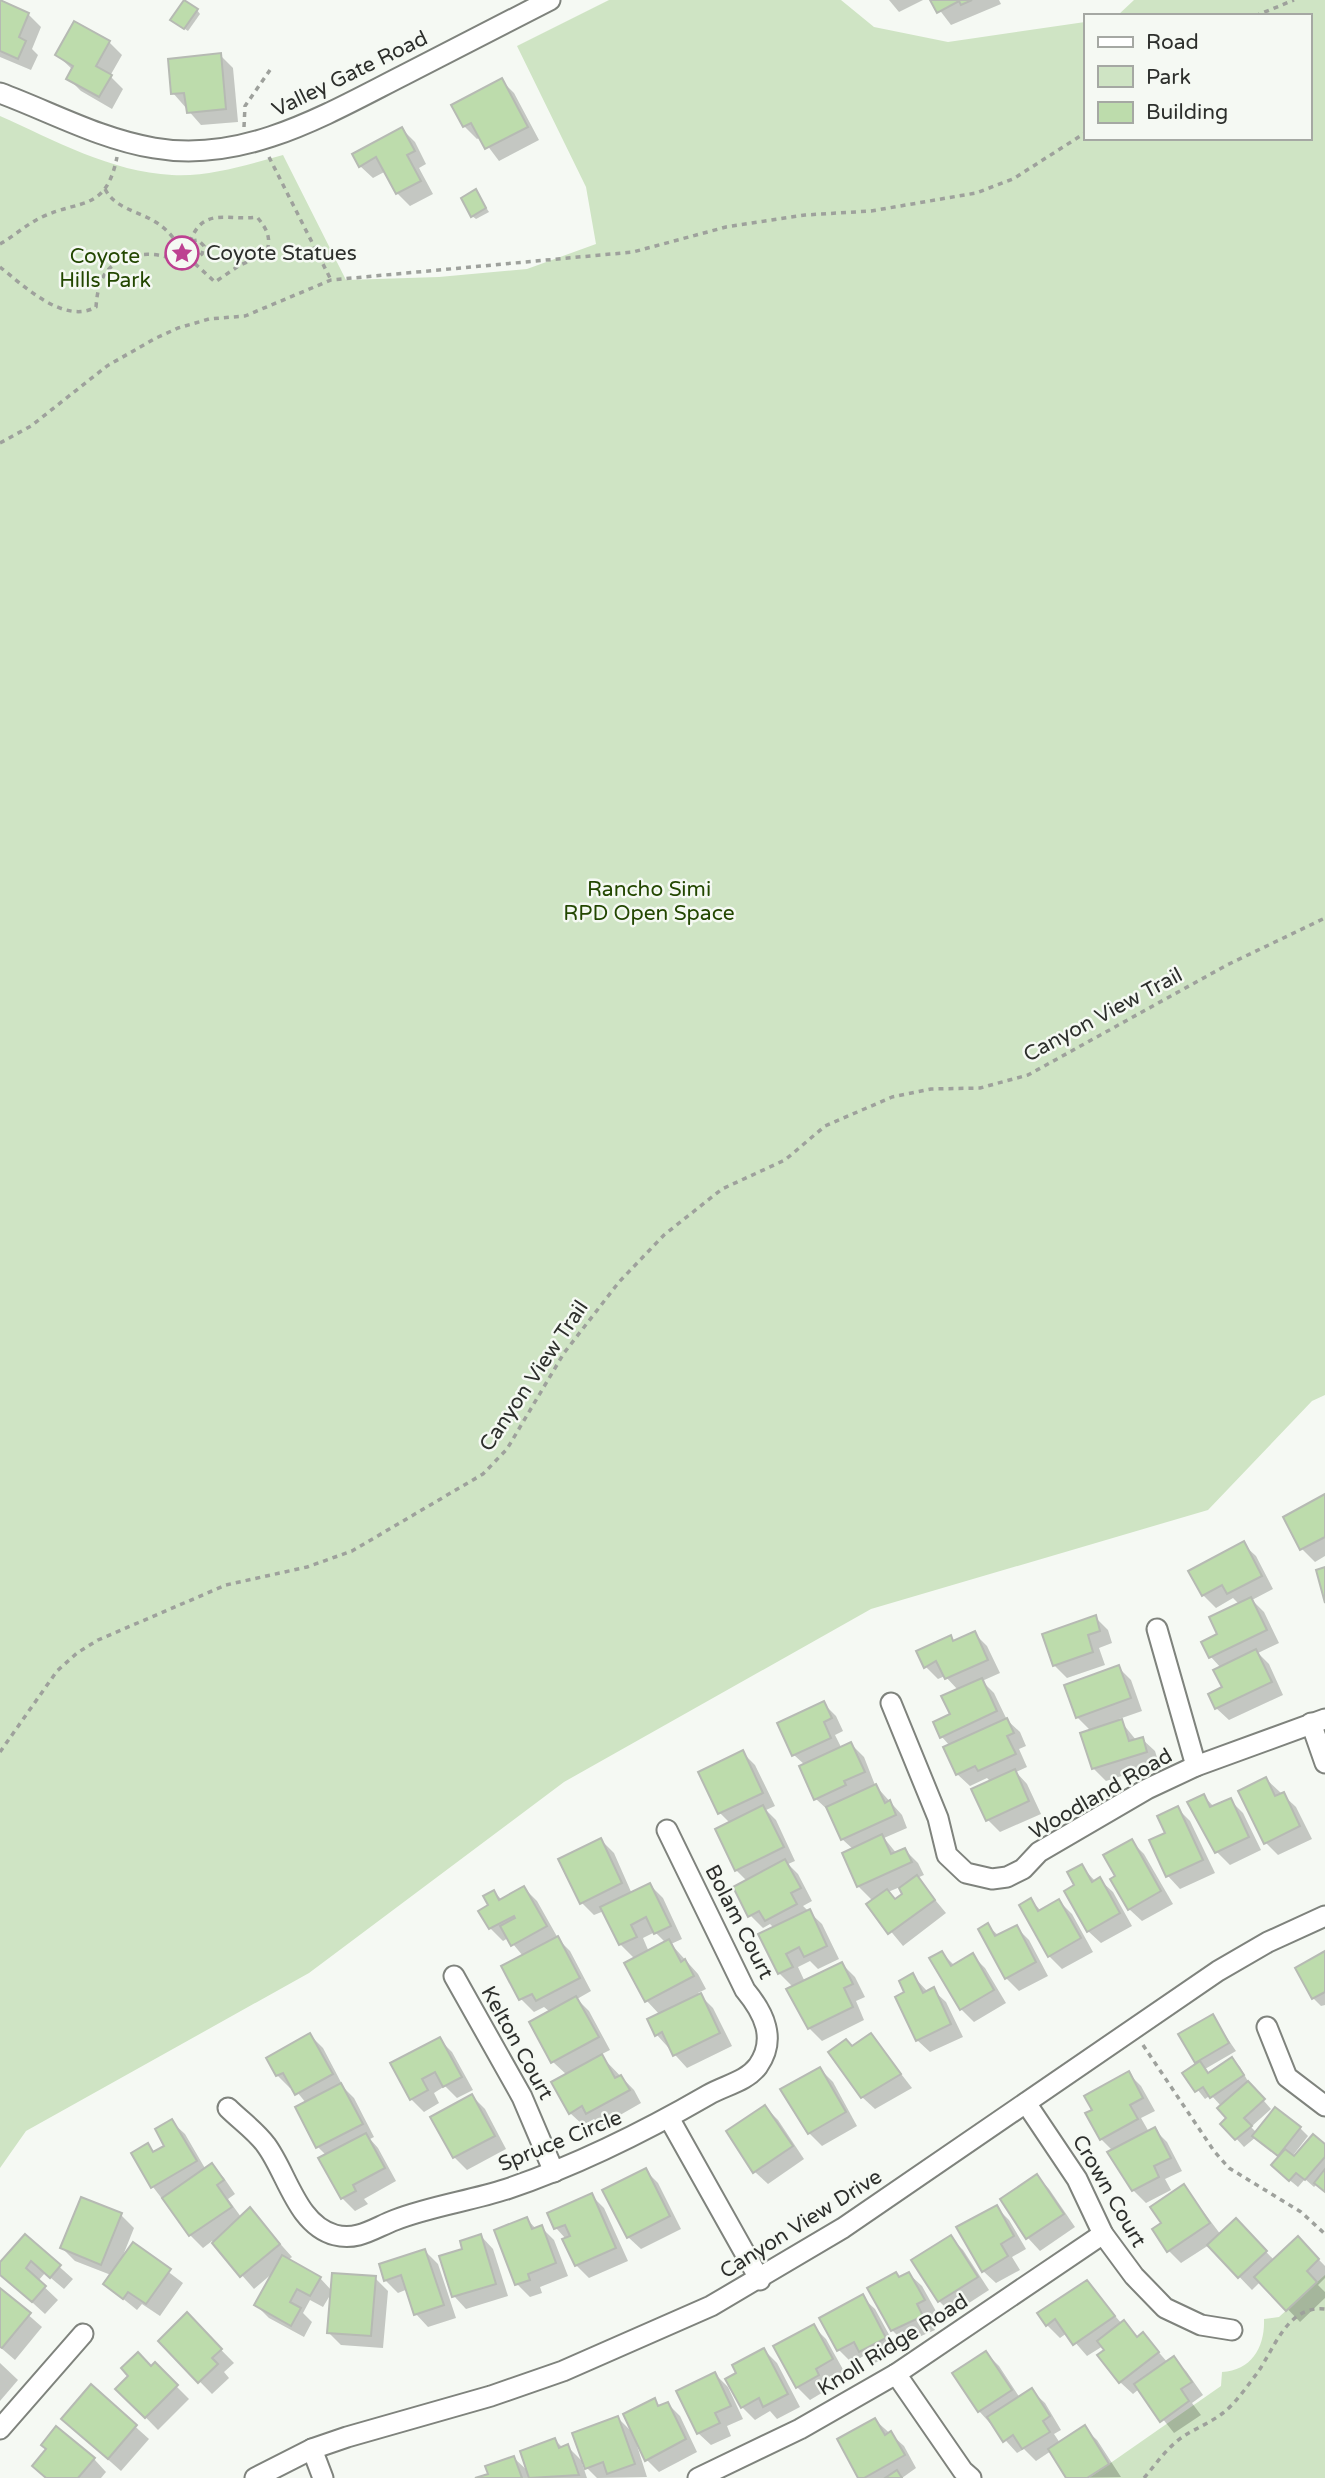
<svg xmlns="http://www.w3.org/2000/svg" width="1325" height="2478" viewBox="0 0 1325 2478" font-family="'Varela Round',sans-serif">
<rect width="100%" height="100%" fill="#f5f9f3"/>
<!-- green -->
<g fill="#cfe4c4">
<path d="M609,0H841L874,27L948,42L1085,22V138H1309V16H1117L1134,0H1325V1395L1312,1401L1208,1510L871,1609L564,1782L309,1973L26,2131L0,2168V116C54,140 111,172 172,175C210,177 247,165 283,155L346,280L439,277L527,269L596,244L586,187L517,46Z"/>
<path d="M1325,2275V2478H1089L1221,2386L1222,2372C1252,2370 1265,2347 1264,2319L1279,2317Z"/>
</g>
<!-- shadow -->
<g fill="#0003" fill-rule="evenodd">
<polygon points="889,0 923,0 899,12"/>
<polygon points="932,0 999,0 1001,4 951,25"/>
<polygon points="0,2 28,14 41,27 32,49 38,55 31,70 0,57"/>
<polygon points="197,10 200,14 188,31 176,23"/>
<polygon points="109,42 122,55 110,76 123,89 112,109 81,91 68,78 73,70 57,55"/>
<polygon points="220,55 233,68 238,122 201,125 173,93"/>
<polygon points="501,80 514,93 539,140 499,161 481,137 477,139 464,126"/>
<polygon points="402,129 415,142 426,164 419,168 433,194 410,206 397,193 386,171 373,178 360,166"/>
<polygon points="476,192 489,212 476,219 472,216"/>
<polygon points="1325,1496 1325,1556 1315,1562 1302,1549"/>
<polygon points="1243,1544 1256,1556 1273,1589 1252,1600 1264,1612 1279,1643 1258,1653 1269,1664 1283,1695 1229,1720 1216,1708 1224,1688 1221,1668 1211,1657 1219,1635 1239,1604 1233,1598 1216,1608 1203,1595"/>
<polygon points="1095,1617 1108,1630 1112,1643 1099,1648 1105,1665 1067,1678 1054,1665"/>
<polygon points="974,1633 987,1646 1000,1673 982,1681 994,1693 1007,1720 1020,1732 1026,1746 1019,1749 1027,1767 1016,1772 1027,1784 1041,1814 1000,1832 988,1820 991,1782 987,1778 970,1786 957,1774 950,1746 942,1737 958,1690 945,1676 938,1679 925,1666 950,1637 955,1642"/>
<polygon points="1118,1667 1131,1680 1142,1711 1119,1719 1136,1740 1142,1739 1155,1751 1159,1764 1106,1781 1093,1768 1091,1731 1077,1717"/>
<path d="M823,1703L836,1716L843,1731L835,1735L842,1749L851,1744L864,1757L875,1785L902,1815L907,1828L884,1838L897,1854L905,1850L918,1863L924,1875L917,1878L946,1913L903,1946L869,1905L873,1901L858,1886L853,1849L842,1839L829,1811L816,1799L805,1765L794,1755ZM900,1887L905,1894L896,1900L888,1892Z"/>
<polygon points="742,1752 755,1765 775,1806 766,1810 776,1820 795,1861 788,1864 798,1874 812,1901 803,1906 822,1924 839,1959 818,1969 810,1961 798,1967 805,1982 842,1964 855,1977 865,1997 856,2001 864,2020 822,2041 809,2028 793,1987 779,1973 774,1928 770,1924 763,1928 750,1915 747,1881 736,1870 730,1823 720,1813"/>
<polygon points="1266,1779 1296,1807 1312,1839 1278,1855 1266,1843"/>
<polygon points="1204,1796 1214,1807 1230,1800 1243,1813 1261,1850 1230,1865 1217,1852"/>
<polygon points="1177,1808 1190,1821 1215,1873 1180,1889 1168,1876 1168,1833"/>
<path d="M601,1840L614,1853L632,1894L650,1885L663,1898L682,1939L671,1944L698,1974L706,1989L698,1993L713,2008L732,2046L687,2068L657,2035L660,2015L647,2001L635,1959L620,1944L604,1911L594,1915L582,1903ZM655,1932L666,1943L649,1952L643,1938Z"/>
<polygon points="1131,1841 1144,1854 1173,1904 1142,1921 1129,1909 1117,1877"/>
<polygon points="1081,1866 1096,1882 1100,1880 1113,1892 1132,1926 1101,1943 1088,1931 1077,1886"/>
<polygon points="524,1888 537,1901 559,1940 570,1951 591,1991 577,1999 589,2011 610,2050 600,2055 634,2090 641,2103 601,2126 594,2119 583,2125 570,2113 567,2075 553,2062 550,2012 544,2007 534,2012 521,1999 504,1967 523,1956 508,1938 503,1941 490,1928 481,1912 491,1906 494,1892 502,1900"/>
<polygon points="1031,1900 1041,1911 1059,1901 1072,1914 1093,1952 1062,1969 1049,1956"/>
<polygon points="988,1926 999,1936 1016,1927 1029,1940 1048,1976 1019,1991 1006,1978"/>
<polygon points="942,1953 955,1966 972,1955 985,1968 1006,2003 974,2022 961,2009"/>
<polygon points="1325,1953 1325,2005 1321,2006 1313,1998"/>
<polygon points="913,1976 928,1992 933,1990 946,2002 963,2037 930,2052 917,2040 906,1993"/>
<polygon points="1212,2016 1236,2051 1205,2069 1209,2074 1231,2059 1240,2067 1250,2085 1271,2109 1251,2127 1257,2133 1300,2128 1308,2136 1291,2158 1325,2146 1325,2192 1317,2184 1314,2187 1305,2179 1298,2187 1281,2173 1280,2157 1256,2137 1244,2147 1223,2124 1229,2118 1222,2107 1211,2095 1205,2099 1185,2074 1199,2064 1196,2062"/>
<polygon points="310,2035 323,2048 344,2088 354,2098 374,2137 370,2139 378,2148 396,2181 364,2199 368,2204 355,2211 342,2198 327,2156 318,2147 306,2103 293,2087 290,2088 277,2075 268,2058"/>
<polygon points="871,2035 912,2088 875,2109 862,2097 853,2048"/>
<polygon points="439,2039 452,2052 473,2090 457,2098 445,2086 434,2093 439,2103 424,2112 411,2099"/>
<polygon points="820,2069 833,2082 857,2126 822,2146 809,2133"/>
<polygon points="1128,2073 1141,2086 1155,2111 1141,2118 1149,2132 1155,2130 1167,2142 1182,2171 1165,2179 1171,2190 1146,2203 1133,2190 1113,2151 1101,2139 1094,2110"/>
<polygon points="472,2096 485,2109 506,2149 467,2170 454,2157 433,2118"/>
<polygon points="765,2107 778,2120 804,2159 768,2184 755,2172"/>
<polygon points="172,2122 185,2134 206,2170 212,2165 224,2178 235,2194 228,2199 241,2217 250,2210 292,2257 287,2261 320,2278 332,2291 375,2278 388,2291 383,2348 341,2345 328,2332 332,2292 323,2307 310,2300 303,2313 312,2322 304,2337 269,2318 256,2305 274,2272 254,2289 212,2241 203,2248 190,2235 153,2187 133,2154 148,2145 155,2153 167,2146"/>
<polygon points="645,2170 658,2183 681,2229 641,2249 628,2237"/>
<polygon points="1037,2176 1049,2189 1075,2227 1040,2251 1028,2238"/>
<polygon points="1184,2186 1221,2235 1248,2233 1274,2260 1298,2238 1325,2266 1325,2278 1318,2285 1325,2292 1325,2298 1300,2322 1261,2281 1252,2290 1209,2245 1181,2263 1168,2250 1163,2224"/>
<polygon points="591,2195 604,2208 628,2261 589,2278 576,2265 566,2239 556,2228 549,2214"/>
<polygon points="82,2199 121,2215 134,2228 122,2258 133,2245 183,2283 160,2316 142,2304 137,2310 105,2284 111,2275 75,2261 62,2248"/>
<polygon points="996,2207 1009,2220 1026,2249 1012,2257 1020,2270 996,2283 983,2271"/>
<polygon points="527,2219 536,2229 541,2227 554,2240 568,2276 540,2287 542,2293 530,2297 517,2284"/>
<polygon points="25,2236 73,2279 64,2289 45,2273 38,2281 58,2300 45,2314 0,2273 0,2265"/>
<polygon points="481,2236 493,2249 508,2296 466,2309 454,2296 464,2250"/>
<polygon points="950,2237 963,2250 989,2290 952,2314 939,2301"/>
<polygon points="425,2251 438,2264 456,2318 428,2327 416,2314 408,2289 398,2293 385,2280"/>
<polygon points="909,2274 922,2286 937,2313 928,2318 935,2330 905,2343 892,2330 901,2279"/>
<polygon points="1086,2282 1122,2324 1138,2338 1143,2334 1168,2363 1173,2359 1186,2371 1203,2395 1192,2403 1201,2415 1174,2433 1139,2389 1133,2394 1120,2382 1103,2346 1087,2356 1067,2333 1060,2338 1047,2325"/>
<polygon points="0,2290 42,2327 15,2360 0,2347"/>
<polygon points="862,2297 875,2309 898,2351 873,2364 865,2355 852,2363 839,2350"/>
<polygon points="187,2315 234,2363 224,2372 229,2378 212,2394 160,2341"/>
<polygon points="813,2326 826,2339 845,2373 827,2382 830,2388 810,2400 797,2387"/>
<polygon points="764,2350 777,2363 800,2407 777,2419 770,2411 755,2420 742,2407 739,2374"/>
<polygon points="986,2353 999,2366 1020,2398 1032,2391 1045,2403 1061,2430 1054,2434 1060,2443 1084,2428 1097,2440 1121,2477 1068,2478 1051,2451 1036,2461 1024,2449 1017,2453 979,2411"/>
<polygon points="0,2363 18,2380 0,2401"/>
<polygon points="155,2365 189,2399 158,2430 118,2389 131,2376"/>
<polygon points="715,2374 728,2387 743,2419 727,2426 731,2436 711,2445 698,2433"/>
<polygon points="91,2387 149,2439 121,2471 76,2431"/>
<polygon points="654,2400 661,2407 668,2404 680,2416 697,2452 659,2472 647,2460"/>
<polygon points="618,2418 633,2433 647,2477 597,2478 582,2463 587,2478 481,2478 514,2458 530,2473 555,2440 563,2448 567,2446 585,2464"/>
<polygon points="875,2420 904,2446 916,2468 902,2478 860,2478"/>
<polygon points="94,2459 106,2472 101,2478 46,2478"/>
</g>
<!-- building -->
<g fill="#bddcac" stroke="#b6bab3" stroke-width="2">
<polygon points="0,0 29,13 19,37 26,41 18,59 0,51"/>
<polygon points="184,0 198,9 184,29 170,20"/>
<polygon points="930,0 972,0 961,5 959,1 937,13"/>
<polygon points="74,21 110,41 96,66 112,75 99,97 66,79 73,66 55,55"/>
<polygon points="221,53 226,109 187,113 184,93 171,94 168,59"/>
<polygon points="502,78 528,127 485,149 471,123 463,127 451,105"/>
<polygon points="402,127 415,151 407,155 421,181 396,194 376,157 359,167 352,154"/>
<polygon points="476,189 486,208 471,217 461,198"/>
<polygon points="1325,1494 1325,1537 1300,1550 1283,1517"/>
<polygon points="1244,1541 1262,1576 1227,1594 1222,1585 1202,1596 1188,1571"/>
<polygon points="1325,1567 1325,1603 1316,1570"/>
<polygon points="1251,1597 1267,1630 1209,1658 1201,1642 1217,1634 1209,1617"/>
<polygon points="1096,1615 1100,1631 1088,1635 1093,1652 1053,1666 1042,1634"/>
<polygon points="975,1631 988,1660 945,1679 936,1661 924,1668 916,1651 951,1635 953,1641"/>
<polygon points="1256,1649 1272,1682 1215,1709 1208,1694 1222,1687 1213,1670"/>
<polygon points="1119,1665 1131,1698 1076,1718 1064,1685"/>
<polygon points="982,1678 997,1711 940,1738 933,1722 950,1714 941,1696"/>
<polygon points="824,1701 832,1718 824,1722 831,1738 792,1756 777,1723"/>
<polygon points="1007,1718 1014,1733 1007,1736 1016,1754 978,1771 975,1766 956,1775 943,1747"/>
<polygon points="1122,1719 1129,1741 1143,1737 1147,1752 1092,1769 1080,1733"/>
<polygon points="851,1742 865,1772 844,1781 846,1785 814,1800 799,1766"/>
<polygon points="743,1750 763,1793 718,1814 698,1772"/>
<polygon points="1015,1769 1029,1801 986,1821 971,1789"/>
<polygon points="1266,1777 1275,1796 1284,1792 1300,1826 1264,1844 1238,1791"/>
<polygon points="876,1784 885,1803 890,1800 896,1815 841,1840 826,1807"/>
<polygon points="1204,1794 1210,1807 1231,1798 1249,1837 1215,1853 1187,1802"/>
<polygon points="763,1805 784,1847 735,1871 715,1829"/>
<polygon points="1178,1806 1203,1860 1166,1877 1149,1840 1165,1833 1157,1816"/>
<polygon points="882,1834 891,1854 905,1848 912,1862 857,1887 842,1853"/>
<polygon points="601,1838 622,1883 580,1904 558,1859"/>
<polygon points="1132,1839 1161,1891 1128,1910 1110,1879 1115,1876 1103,1855"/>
<polygon points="785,1859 801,1888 791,1893 797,1904 765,1921 759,1911 748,1917 733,1887"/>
<polygon points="1082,1864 1092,1882 1100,1877 1120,1913 1087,1932 1064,1891 1074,1885 1067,1872"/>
<polygon points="917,1875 935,1900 888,1934 866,1904 887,1889 895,1899 902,1894 899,1888"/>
<polygon points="650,1883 671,1926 654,1934 646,1917 631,1925 637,1937 619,1945 600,1907"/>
<polygon points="524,1886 547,1926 511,1946 500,1926 515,1918 514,1916 489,1929 478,1911 488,1905 483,1896 494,1890 499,1900"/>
<polygon points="1031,1898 1038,1911 1059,1899 1081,1938 1048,1957 1019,1905"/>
<polygon points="810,1909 827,1946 804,1957 799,1947 786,1954 793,1967 778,1974 758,1934"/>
<polygon points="988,1923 995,1936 1017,1925 1036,1962 1005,1979 978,1929"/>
<polygon points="558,1936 580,1978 536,2001 532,1994 519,2000 501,1966"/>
<polygon points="669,1939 681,1962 685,1959 694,1976 645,2002 624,1963"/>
<polygon points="942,1951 951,1966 973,1953 994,1990 960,2010 929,1958"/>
<polygon points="1325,1951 1325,1992 1312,1999 1295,1968"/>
<polygon points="842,1962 853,1984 844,1988 853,2007 808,2029 786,1989"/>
<polygon points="913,1973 923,1993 934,1987 951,2024 916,2041 895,1997 904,1992 899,1981"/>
<polygon points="701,1993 720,2033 673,2056 662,2032 655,2036 647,2019"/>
<polygon points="576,1996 599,2037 551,2063 529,2022"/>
<polygon points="1213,2014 1229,2043 1195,2063 1178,2034"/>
<polygon points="310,2033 333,2074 295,2095 283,2073 276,2076 266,2058"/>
<polygon points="871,2033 901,2074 861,2098 828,2052 846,2039 852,2046"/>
<polygon points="440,2037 462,2077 443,2087 435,2072 422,2079 428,2090 410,2100 390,2063"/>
<polygon points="602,2054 615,2078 621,2075 630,2090 586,2114 582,2106 569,2114 551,2082"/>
<polygon points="1232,2057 1244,2075 1210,2098 1203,2087 1195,2092 1182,2073 1200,2061 1208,2073"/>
<polygon points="820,2067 846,2112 808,2134 780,2089"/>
<polygon points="1129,2071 1143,2098 1130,2105 1138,2119 1100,2140 1085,2113 1092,2110 1084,2096"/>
<polygon points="1248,2081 1265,2099 1244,2118 1252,2126 1235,2140 1220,2124 1226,2118 1217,2108"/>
<polygon points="341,2083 363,2124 316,2148 295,2107"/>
<polygon points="472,2094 495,2136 453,2158 430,2117"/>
<polygon points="765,2105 793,2146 753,2173 726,2131"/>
<polygon points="1275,2107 1301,2127 1278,2156 1252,2136"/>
<polygon points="172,2119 197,2161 151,2188 131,2153 148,2143 153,2152 164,2146 155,2129"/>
<polygon points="1155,2127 1171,2158 1154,2166 1159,2177 1132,2191 1107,2152"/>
<polygon points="366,2133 385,2168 353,2185 356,2191 341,2199 318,2158"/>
<polygon points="1313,2134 1325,2144 1325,2157 1305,2180 1296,2173 1289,2181 1271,2165 1285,2149 1294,2156"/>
<polygon points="212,2163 224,2180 217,2185 232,2207 189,2236 162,2198"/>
<polygon points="646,2168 670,2216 627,2238 602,2190"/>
<polygon points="1325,2169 1325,2192 1314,2183"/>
<polygon points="1037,2174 1064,2214 1026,2239 1000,2199"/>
<polygon points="1184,2184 1210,2223 1167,2252 1152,2229 1161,2223 1150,2207"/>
<polygon points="592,2193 616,2248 575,2266 562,2239 570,2236 565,2225 554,2229 547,2213"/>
<polygon points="81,2197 122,2213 101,2265 60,2248"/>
<polygon points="997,2205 1014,2236 1001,2244 1008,2256 982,2272 956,2227"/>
<polygon points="250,2207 280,2244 240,2277 212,2243"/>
<polygon points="527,2217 532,2229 542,2225 556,2263 528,2274 530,2280 515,2285 494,2230"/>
<polygon points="1236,2218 1267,2251 1238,2278 1207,2245"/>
<polygon points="25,2234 61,2265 50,2278 31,2261 26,2268 46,2286 32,2302 0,2275 0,2262"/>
<polygon points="481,2234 496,2284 452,2297 439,2256 462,2249 460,2241"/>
<polygon points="951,2235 978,2277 938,2302 911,2260"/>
<polygon points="1298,2236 1319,2259 1307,2271 1317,2282 1286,2311 1254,2277"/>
<polygon points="133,2242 171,2269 146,2304 128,2292 123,2299 103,2284"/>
<polygon points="425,2249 444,2305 414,2315 401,2275 384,2281 379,2264"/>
<polygon points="282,2255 321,2277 310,2296 297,2289 290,2302 301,2308 291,2326 254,2305"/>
<polygon points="896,2272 899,2277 909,2272 925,2300 917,2304 923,2316 891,2331 867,2288"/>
<polygon points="332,2273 376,2276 371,2336 327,2333"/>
<polygon points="1087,2280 1115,2316 1073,2345 1055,2319 1046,2326 1037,2313"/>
<polygon points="0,2288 31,2313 2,2348 0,2347"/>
<polygon points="863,2294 886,2338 859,2352 854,2342 837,2351 819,2318"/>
<polygon points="187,2312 222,2349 212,2358 218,2364 198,2383 158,2341"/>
<polygon points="1124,2320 1137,2337 1143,2332 1159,2352 1119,2383 1097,2355 1104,2350 1097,2341"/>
<polygon points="814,2324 833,2359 816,2369 819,2375 796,2388 773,2346"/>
<polygon points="764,2348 788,2394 763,2407 759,2398 741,2408 725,2379 736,2373 732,2365"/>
<polygon points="986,2351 1012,2390 978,2412 952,2373"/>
<polygon points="138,2352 151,2366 155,2362 178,2385 145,2418 115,2389 128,2376 121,2368"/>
<polygon points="1174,2356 1192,2382 1181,2389 1189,2401 1160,2422 1134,2384"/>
<polygon points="715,2372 731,2406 715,2413 720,2423 697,2434 676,2391"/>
<polygon points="91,2384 137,2425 108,2459 61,2419"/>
<polygon points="1032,2388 1050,2416 1043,2421 1050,2432 1022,2449 1013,2435 1003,2442 987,2417"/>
<polygon points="655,2398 658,2406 668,2402 686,2439 645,2461 623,2414"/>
<polygon points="618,2416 635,2464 607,2474 603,2462 585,2469 572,2433"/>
<polygon points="875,2418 885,2435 891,2431 905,2455 864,2478 858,2478 837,2439"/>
<polygon points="1085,2425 1109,2464 1087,2478 1066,2478 1048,2449"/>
<polygon points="56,2426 95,2458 78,2478 46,2478 32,2466 46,2449 41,2445"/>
<polygon points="555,2438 559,2448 568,2444 579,2475 529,2478 520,2451"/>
<polygon points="514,2456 522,2478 475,2478 488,2474 485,2466"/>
<polygon points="897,2470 902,2478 885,2478"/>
</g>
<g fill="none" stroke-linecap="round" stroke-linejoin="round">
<defs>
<g id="minor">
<path d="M0,93C51,112 100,139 154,148C244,164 327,114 404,75C452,50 501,25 550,0"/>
<polyline points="1157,1629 1196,1766"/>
<polyline points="891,1703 938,1818 947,1855 966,1873 992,1879 1007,1877 1023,1869 1039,1852 1147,1789 1196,1766 1325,1719"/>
<polyline points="1311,1723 1325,1763"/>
<polyline points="454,1976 522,2097 554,2172"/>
<polyline points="1267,2027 1287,2077 1325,2106"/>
<polyline points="1026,2103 1077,2179 1103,2234 1134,2276 1165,2308 1201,2325 1232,2330"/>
<path d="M228,2108C240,2120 256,2131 266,2145C287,2173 297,2225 335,2235C358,2241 374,2228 395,2220C431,2206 470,2201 507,2189C578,2165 644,2132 708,2095C725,2085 746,2082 758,2066C777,2039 764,2013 745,1990L667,1830"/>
<polyline points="669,2118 760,2280"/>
<polyline points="896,2374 963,2471 971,2478"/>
<polyline points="0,2429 83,2334"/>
<polyline points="312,2449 323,2478"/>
<polyline points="255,2478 312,2449 347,2437 491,2396 563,2371 711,2306 843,2228 1218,1971 1268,1942 1325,1916"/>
<polyline points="698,2478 800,2429 896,2374 1103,2234"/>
</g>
</defs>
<!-- minor casing -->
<use href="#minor" stroke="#7f837d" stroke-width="23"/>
<!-- path -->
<g stroke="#9ea19c" stroke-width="3.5" stroke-dasharray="5 5" stroke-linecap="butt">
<polyline points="1255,16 1294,0"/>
<polyline points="244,127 245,106 270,70"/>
<polyline points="269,157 331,280"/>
<path d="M105,189C119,216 155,209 176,242"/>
<path d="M190,242C203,206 227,221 257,217C267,229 272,238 266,254L240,265L215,282L192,261"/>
<path d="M0,244C14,236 27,224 42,217C80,199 106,212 117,157"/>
<path d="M0,267C24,286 64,325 96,307C97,294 99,280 108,270C125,251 160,250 180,263L192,261L202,254L204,246L198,240L176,243L168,255"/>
<polyline points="0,443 31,426 107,366 154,339 178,328 209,319 245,316 331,280 633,252 726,227 805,215 871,211 976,193 1013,179 1085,133"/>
<polyline points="0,1752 57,1671 77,1653 98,1640 226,1585 307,1567 352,1551 483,1474 507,1449 564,1353 619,1282 664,1235 722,1189 785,1160 825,1126 892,1097 931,1089 980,1088 1028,1075 1227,965 1325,918"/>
<polyline points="1143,2045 1214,2151 1229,2168 1301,2212 1325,2234"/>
<path d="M1144,2478C1156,2464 1166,2449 1181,2438C1194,2429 1210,2423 1223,2413C1236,2403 1248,2385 1258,2372C1275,2347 1288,2305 1325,2309"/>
</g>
<!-- minor -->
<use href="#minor" stroke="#fff" stroke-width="19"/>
</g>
<!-- icons -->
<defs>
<symbol id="sight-ring" viewBox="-11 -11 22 22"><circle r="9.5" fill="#f5f9f3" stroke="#bd4191" stroke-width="1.5"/><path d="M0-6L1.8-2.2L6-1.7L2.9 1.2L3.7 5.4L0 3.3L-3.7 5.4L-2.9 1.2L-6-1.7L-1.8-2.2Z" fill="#bd4191"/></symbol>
</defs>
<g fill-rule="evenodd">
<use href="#sight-ring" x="163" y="234" width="38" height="38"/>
</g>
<g text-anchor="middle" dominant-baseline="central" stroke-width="5" stroke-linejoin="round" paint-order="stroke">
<!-- street labels -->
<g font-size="21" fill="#2d2f2c" stroke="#f5f9f3">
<text transform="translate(350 74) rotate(-26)">Valley Gate Road</text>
<text transform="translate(1103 1015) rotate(-28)">Canyon View Trail</text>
<text transform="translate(534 1376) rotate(-56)">Canyon View Trail</text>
<text transform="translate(1101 1794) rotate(-30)">Woodland Road</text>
<text transform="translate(739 1922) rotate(63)">Bolam Court</text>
<text transform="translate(517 2043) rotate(61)">Kelton Court</text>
<text transform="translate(560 2141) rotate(-22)">Spruce Circle</text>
<text transform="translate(1109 2191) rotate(60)">Crown Court</text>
<text transform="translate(801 2224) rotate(-32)">Canyon View Drive</text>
<text transform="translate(893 2345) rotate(-32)">Knoll Ridge Road</text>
</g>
<!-- poi labels -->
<g font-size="21" fill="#2d2f2c" stroke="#f5f9f3" text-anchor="start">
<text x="206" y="253">Coyote Statues</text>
</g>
<!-- park labels -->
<g font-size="21" fill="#234701" stroke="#f5f9f3">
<text x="105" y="256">Coyote<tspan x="105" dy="24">Hills Park</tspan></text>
<text x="649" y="889">Rancho Simi<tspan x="649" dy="24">RPD Open Space</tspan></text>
</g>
</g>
<!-- legend -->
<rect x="1084" y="14" width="228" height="126" fill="#f5f9f3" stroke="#a5a8a3" stroke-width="2"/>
<rect x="1098" y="37" width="35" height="10" fill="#ffffff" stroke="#a5a8a3" stroke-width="2"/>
<text x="1146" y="49" font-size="21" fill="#2d2f2c">Road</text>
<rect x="1098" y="66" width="35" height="21" fill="#cfe4c4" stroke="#a5a8a3" stroke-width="2"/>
<text x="1146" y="84" font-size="21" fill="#2d2f2c">Park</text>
<rect x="1098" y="102" width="35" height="21" fill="#bddcac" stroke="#a5a8a3" stroke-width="2"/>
<text x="1146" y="119" font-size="21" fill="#2d2f2c">Building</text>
</svg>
